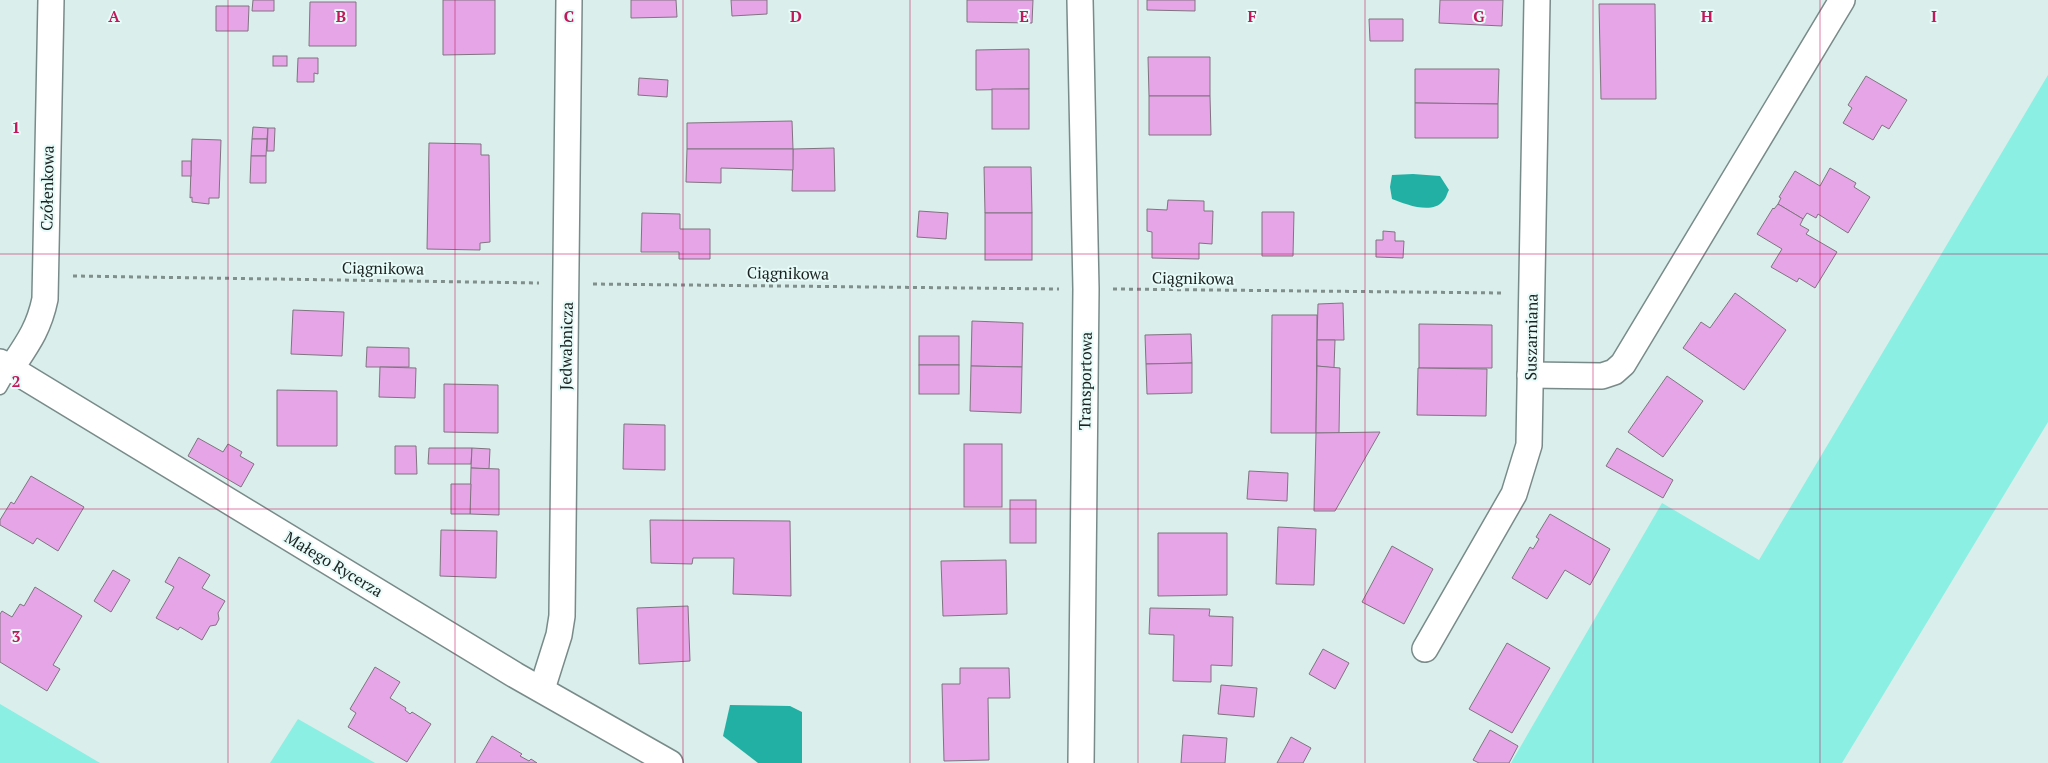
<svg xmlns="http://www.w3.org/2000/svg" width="2048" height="763" viewBox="0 0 2048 763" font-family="'PT Serif',serif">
<rect width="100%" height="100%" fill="#daeeeb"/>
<!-- green -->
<g fill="#8befe3">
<polygon points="2048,75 2048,422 1842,763 1511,763 1662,503 1759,560"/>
<polygon points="0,704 100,763 0,763"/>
<polygon points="298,719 375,763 270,763"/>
</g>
<!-- water -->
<g fill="#23b0a4">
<path d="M1413,174L1440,176L1449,190C1447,193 1446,199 1443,201C1432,215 1405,204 1392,199L1390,187L1392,175Z"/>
<polygon points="730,705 790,706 802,712 802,763 758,763 723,736"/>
</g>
<!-- building -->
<g fill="#e6a5e7" stroke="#807480">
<polygon points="253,0 274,0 274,11 252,11"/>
<polygon points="443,0 495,0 495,54 443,55"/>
<polygon points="631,0 676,0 677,17 631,18"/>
<polygon points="731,0 767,0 767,14 732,16"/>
<polygon points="967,0 1033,0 1032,23 967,22"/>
<polygon points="1147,0 1195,0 1195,11 1147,10"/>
<polygon points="1440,0 1503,0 1502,26 1439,23"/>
<polygon points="310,2 356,2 356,46 309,46"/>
<polygon points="1599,4 1655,4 1656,99 1601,99"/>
<polygon points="216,6 249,6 248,31 216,31"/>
<polygon points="1369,19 1403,19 1403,41 1370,41"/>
<polygon points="1029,49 1029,89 976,90 976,50"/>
<rect x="273" y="56" width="14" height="10"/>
<polygon points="1148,57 1210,57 1210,96 1149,96"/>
<polygon points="298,58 318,58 318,74 314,73 314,82 297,82"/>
<polygon points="1415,69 1499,69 1498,104 1415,103"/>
<polygon points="1866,76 1907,100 1889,129 1882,125 1873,140 1843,123 1852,108 1848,105"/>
<polygon points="639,78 668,80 667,97 638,95"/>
<rect x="992" y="89" width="37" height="40"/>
<polygon points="1149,96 1210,96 1211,135 1149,135"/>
<polygon points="1415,103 1498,104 1498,138 1415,138"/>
<polygon points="792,121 793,149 687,149 687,123"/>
<polygon points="253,127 268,128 267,139 252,139"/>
<polygon points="268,128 275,128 274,151 267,151"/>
<polygon points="192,139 221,140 219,198 209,198 209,204 192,202 192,197 190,198"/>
<polygon points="252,139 267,139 266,156 251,156"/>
<polygon points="429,143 481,144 481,155 489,155 490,242 480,243 480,250 427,249"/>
<polygon points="834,148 835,191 792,191 793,149"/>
<polygon points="687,149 793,149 793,170 721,168 721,183 686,182"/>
<polygon points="251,156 266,156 266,183 250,183"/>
<rect x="182" y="161" width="9" height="15"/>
<polygon points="984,167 1031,167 1032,213 985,213"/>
<polygon points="1830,168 1856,183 1854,187 1870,197 1848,233 1818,214 1816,218 1807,213 1803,219 1778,204 1781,198 1779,197 1795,171 1820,186"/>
<polygon points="1168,200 1204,201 1204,211 1213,211 1212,244 1199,243 1199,259 1152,258 1152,232 1147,231 1147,209 1167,210"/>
<polygon points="1778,204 1803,219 1800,225 1809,230 1806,234 1837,252 1815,288 1799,278 1797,282 1771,267 1782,249 1757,234 1773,208 1774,209"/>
<polygon points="919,211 948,213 946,239 917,237"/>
<polygon points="1262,212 1294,212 1293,256 1262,256"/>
<polygon points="642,213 680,214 680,229 710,229 710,259 679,259 679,252 641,252"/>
<rect x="985" y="213" width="47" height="47"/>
<polygon points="1383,231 1395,232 1395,241 1404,241 1403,258 1376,257 1376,240 1383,240"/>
<polygon points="1735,293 1786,330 1744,390 1683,348 1701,322 1710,328"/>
<polygon points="1343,303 1344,340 1317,340 1318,304"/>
<polygon points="293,310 344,312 342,356 291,354"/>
<polygon points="1272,315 1317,315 1316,433 1271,433"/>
<polygon points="972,321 1023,323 1022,367 971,366"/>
<polygon points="1419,324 1492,325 1492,368 1419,368"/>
<polygon points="1191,334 1192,363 1146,364 1145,335"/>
<rect x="919" y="336" width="40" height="29"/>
<polygon points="1317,340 1335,340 1334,368 1317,366"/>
<polygon points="367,347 409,348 409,367 366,367"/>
<polygon points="1192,363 1192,393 1147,394 1146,364"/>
<rect x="919" y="365" width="40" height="29"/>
<polygon points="971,366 1022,367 1021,413 970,411"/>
<polygon points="1317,366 1340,368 1339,433 1316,433"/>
<polygon points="380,367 416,368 415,398 379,397"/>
<polygon points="1418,368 1487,369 1486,416 1417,415"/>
<polygon points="1667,376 1703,401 1663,457 1628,432"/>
<polygon points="444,384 498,385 498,433 444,432"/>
<polygon points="277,390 337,391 337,446 277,446"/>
<polygon points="624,424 665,425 665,470 623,469"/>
<polygon points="1380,432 1335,511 1314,511 1316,433"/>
<polygon points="198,438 223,452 228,444 242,452 240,456 254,464 241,487 188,456"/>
<rect x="964" y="444" width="38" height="63"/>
<polygon points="395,446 416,446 417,474 395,474"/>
<polygon points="429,448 472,448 471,464 428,464"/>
<polygon points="472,448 490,449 489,469 471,468"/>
<polygon points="1617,448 1673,480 1663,498 1606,466"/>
<polygon points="471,468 499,469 499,515 470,514"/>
<polygon points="1249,471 1288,473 1287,501 1247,499"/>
<polygon points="31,476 84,507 58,551 37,538 33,544 0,525 0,520 11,502 14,504"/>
<polygon points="451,484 471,484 470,514 451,514"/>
<rect x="1010" y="500" width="26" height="43"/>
<polygon points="1550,514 1610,549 1590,585 1565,570 1547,599 1512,578 1530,547 1533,549 1539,539 1536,537"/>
<polygon points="650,520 790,521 791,596 733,594 734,558 693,558 692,564 651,563"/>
<polygon points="1278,527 1316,529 1314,585 1276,584"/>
<polygon points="441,530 497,531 496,578 440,576"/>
<polygon points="1158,533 1227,533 1227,595 1158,596"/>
<polygon points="1392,546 1433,569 1404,624 1362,602"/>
<polygon points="179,557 210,575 202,588 225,601 218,613 219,619 216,625 210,626 202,640 180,627 178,630 156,618 174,587 165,582"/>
<polygon points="1006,560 1007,614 943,616 941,561"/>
<polygon points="113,570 130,580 111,612 94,601"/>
<polygon points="35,587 82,616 53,665 60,669 47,691 0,662 0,614 2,611 12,617 20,604 24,606"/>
<polygon points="688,606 690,661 639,664 637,608"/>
<polygon points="1150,608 1210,609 1209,616 1233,617 1232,666 1211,665 1211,682 1173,681 1174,635 1149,634"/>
<polygon points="1507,643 1550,668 1512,733 1469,709"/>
<polygon points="1323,649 1349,663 1335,689 1309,674"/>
<polygon points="375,667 400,682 390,698 406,708 405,710 410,714 412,712 431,724 407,762 348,727 356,713 350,709"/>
<polygon points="960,668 1009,668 1010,698 988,698 989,760 944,761 942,684 960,684"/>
<polygon points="1221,685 1257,688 1254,717 1218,714"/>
<polygon points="1490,730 1518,746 1509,763 1479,763 1473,760"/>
<polygon points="1183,735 1227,738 1225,763 1181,763"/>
<polygon points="492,736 522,754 520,756 529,761 531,759 537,763 476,763"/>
<polygon points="1291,737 1311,748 1303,763 1277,763"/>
</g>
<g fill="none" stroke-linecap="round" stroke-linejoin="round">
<defs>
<polyline id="service" points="0,388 12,367"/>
<g id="minor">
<polyline points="1080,0 1086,289 1081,763"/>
<polyline points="0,362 515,675 670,763"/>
<path d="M12,367C28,343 39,328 45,299L51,0"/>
<polyline points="1530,375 1602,376 1614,372 1623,364 1842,0"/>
<polyline points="1425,649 1514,494 1529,445 1537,0"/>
<polyline points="542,689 559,635 562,616 569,0"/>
</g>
</defs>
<!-- service casing -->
<use href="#service" stroke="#798b89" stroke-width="15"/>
<!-- minor casing -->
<use href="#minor" stroke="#798b89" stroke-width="28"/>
<!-- path -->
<g stroke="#818f8c" stroke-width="3" stroke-dasharray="4 4" stroke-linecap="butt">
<polyline points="73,276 539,283"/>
<polyline points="593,284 1059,289"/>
<polyline points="1113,289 1504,293"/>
</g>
<!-- service -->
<use href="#service" stroke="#fff" stroke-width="12"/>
<!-- minor -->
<use href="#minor" stroke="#fff" stroke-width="25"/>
</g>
<!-- grid -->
<path fill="none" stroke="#c2185b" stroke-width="1" stroke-opacity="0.55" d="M228,0V763M455,0V763M683,0V763M910,0V763M1138,0V763M1365,0V763M1593,0V763M1820,0V763M0,254H2048M0,509H2048"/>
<g text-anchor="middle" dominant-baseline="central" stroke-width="4" stroke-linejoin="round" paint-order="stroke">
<!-- street labels -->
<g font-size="16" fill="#1a2120" stroke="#e7fbf8">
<text transform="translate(47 188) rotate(-89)">Czółenkowa</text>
<text transform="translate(383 268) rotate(1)">Ciągnikowa</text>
<text transform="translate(788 273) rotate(1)">Ciągnikowa</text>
<text transform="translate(1193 278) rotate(1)">Ciągnikowa</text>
<text transform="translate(1531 337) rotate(-89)">Suszarniana</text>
<text transform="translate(566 346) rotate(-89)">Jedwabnicza</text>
<text transform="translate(1085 381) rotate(-89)">Transportowa</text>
<text transform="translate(334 564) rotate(31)">Małego Rycerza</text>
</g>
</g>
<g font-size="16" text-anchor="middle" font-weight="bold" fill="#c2185b" stroke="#e7fbf8" stroke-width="4" stroke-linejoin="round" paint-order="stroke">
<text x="114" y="22">A</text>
<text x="341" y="22">B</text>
<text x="569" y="22">C</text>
<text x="796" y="22">D</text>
<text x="1024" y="22">E</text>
<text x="1252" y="22">F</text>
<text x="1479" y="22">G</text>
<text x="1707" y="22">H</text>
<text x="1934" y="22">I</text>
<text x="16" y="133">1</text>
<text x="16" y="387">2</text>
<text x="16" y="642">3</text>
</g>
</svg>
